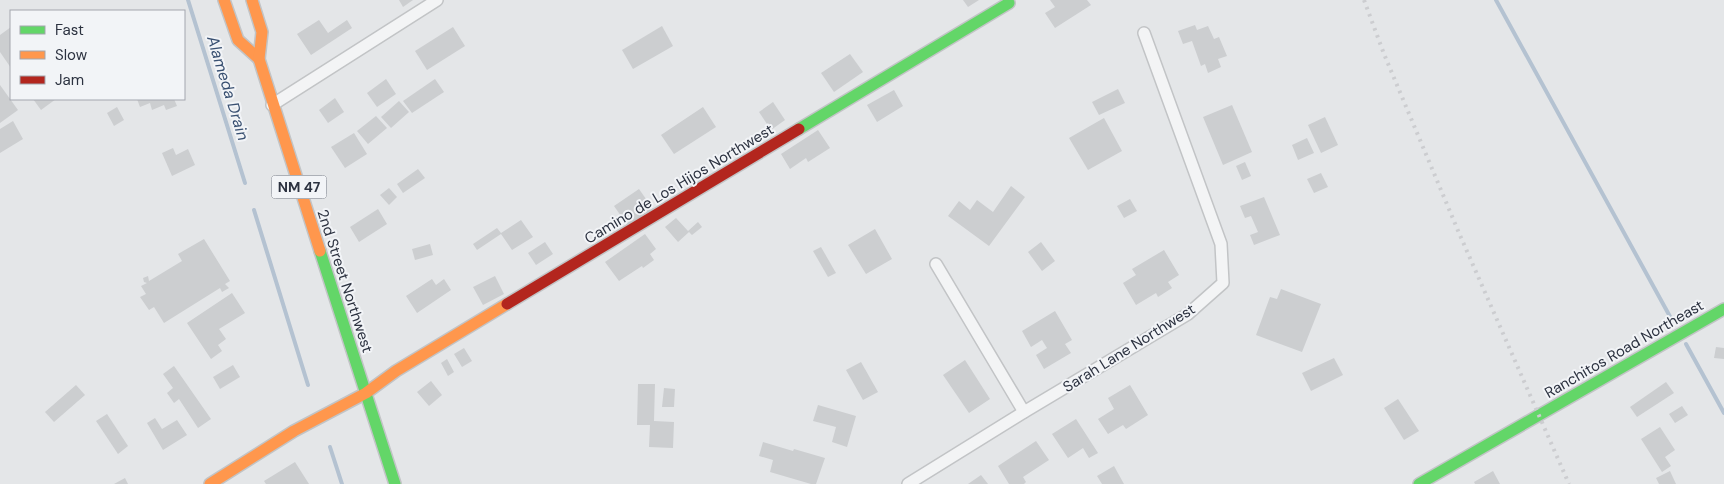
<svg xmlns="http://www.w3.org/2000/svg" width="1724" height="484" viewBox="0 0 1724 484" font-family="'DM Sans',sans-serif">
<rect width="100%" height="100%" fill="#e4e6e8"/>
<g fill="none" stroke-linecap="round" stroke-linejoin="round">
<!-- stream -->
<g stroke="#b4c2d1" stroke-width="4">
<polyline points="188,0 245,183"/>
<polyline points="1496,0 1673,322"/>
<polyline points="254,210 308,385"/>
<polyline points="1686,344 1724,413"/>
<polyline points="330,447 342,484"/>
</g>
</g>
<!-- building -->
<g fill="#ccced0">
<polygon points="399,0 413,0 403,7"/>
<polygon points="963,0 979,0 968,7"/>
<polygon points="1050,0 1087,0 1091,5 1055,28 1045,13 1055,7"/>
<polygon points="319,20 328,33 347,20 352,28 311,55 297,34"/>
<polygon points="1195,25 1197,30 1208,26 1214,39 1219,37 1227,56 1218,59 1221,67 1208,73 1205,64 1201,66 1192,41 1183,44 1178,31"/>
<polygon points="662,26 673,46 633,69 622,50"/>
<polygon points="11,27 11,68 0,52 0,35"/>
<polygon points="453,27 465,46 427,70 415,51"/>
<polygon points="850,54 863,72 834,92 821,73"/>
<polygon points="386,79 396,94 377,107 367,93"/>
<polygon points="435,79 444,92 412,113 403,101"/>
<polygon points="0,85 18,110 0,123"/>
<polygon points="1118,89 1125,103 1099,115 1092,102"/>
<polygon points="894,90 903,106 877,122 867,105"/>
<polygon points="335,98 344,112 328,123 319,110"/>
<polygon points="33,99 56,99 41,110"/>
<polygon points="137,99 174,99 177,106 166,110 164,105 152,110 150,103 140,107"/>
<polygon points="399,101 409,112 391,128 381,117"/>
<polygon points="773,102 785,120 771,130 759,112"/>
<polygon points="1232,105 1252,152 1223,165 1203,117"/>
<polygon points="117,107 124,120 114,126 107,113"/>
<polygon points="703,107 716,127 674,154 661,135"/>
<polygon points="376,116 387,128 368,144 357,131"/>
<polygon points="1325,117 1338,145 1321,153 1308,125"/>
<polygon points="1104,118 1122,151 1088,170 1069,138"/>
<polygon points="13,121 23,139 0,153 0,129"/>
<polygon points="818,130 830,148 808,162 806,158 790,169 781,154"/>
<polygon points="354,133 367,154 345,168 331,147"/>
<polygon points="1307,138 1314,153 1298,160 1292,145"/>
<polygon points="173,148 176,155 188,149 195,165 172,176 162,153"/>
<polygon points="1245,162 1251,176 1242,180 1236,166"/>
<polygon points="418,169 425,178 403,193 397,184"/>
<polygon points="1321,173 1328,187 1314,193 1307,179"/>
<polygon points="1011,186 1025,197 989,246 948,216 959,201 970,210 977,200 993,212"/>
<polygon points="389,188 397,197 389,205 380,195"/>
<polygon points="639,189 653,209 628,226 614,206"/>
<polygon points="1264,197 1280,235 1254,245 1250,235 1258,232 1251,216 1245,218 1240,206"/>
<polygon points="1130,199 1137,211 1124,218 1117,206"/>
<polygon points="378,209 387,224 359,242 350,227"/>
<polygon points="676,218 688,231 698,222 702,227 692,235 689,232 678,242 665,227"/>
<polygon points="521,220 533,237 512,250 501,234 477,250 473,244 497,228 501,233"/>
<polygon points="875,229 892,259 866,274 848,245"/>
<polygon points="645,234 656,249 650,254 654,260 643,268 642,266 619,281 605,262"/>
<polygon points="204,239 230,281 225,284 229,288 222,292 220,288 164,323 154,307 149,310 140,297 146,294 141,286 147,283 144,282 143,278 148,276 149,281 182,261 178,254"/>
<polygon points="545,242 553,254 536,265 528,253"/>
<polygon points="1041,242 1055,261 1042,271 1028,252"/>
<polygon points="430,244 433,255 415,260 412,249"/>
<polygon points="821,247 836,273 828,277 813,251"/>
<polygon points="1164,250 1179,275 1168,282 1172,288 1158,297 1156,293 1136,305 1123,283 1136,275 1132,269"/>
<polygon points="495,276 504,294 483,305 473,287"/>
<polygon points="432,279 436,285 444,279 451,290 417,313 406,296"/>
<polygon points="1281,289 1321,304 1302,352 1256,335 1270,297 1277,299"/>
<polygon points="232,293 245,313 219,329 226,339 218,345 222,351 211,359 187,323"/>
<polygon points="1055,311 1072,340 1065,344 1071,353 1044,369 1036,355 1047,348 1042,340 1031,347 1022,331"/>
<polygon points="1716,347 1724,348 1724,359 1714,358"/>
<polygon points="464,348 472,361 462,367 454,354"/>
<polygon points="1334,358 1343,375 1311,391 1302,373"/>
<polygon points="447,359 454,372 448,376 441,363"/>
<polygon points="965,360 990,399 969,413 943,375"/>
<polygon points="861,362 878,392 863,400 846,370"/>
<polygon points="233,365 240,377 220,389 213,377"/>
<polygon points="174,366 211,419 198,428 179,399 174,403 167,393 173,388 163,374"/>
<polygon points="431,381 442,395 429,406 417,392"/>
<polygon points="1666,382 1674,393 1637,417 1630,407"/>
<polygon points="638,384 655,384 654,421 674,422 673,448 649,447 650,425 637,425"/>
<polygon points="76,385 85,395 54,422 45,412"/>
<polygon points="1130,385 1148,415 1126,429 1123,425 1108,434 1098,419 1114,409 1108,398"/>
<polygon points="664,388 675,389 674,407 662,407"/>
<polygon points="1398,399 1419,431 1404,440 1384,408"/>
<polygon points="818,405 856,416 847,447 832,442 836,427 813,421"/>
<polygon points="1682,406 1688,415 1675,423 1669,414"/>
<polygon points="107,414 128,446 118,454 96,421"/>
<polygon points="155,418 162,429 177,420 187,435 163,450 147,423"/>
<polygon points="1076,419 1098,453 1089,458 1083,448 1068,458 1052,434"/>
<polygon points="1660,427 1675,450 1665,457 1671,466 1662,472 1641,439"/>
<polygon points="1036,441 1049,460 1023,477 1026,482 1024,484 1009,484 998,466"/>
<polygon points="763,442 793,451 794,449 825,458 816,484 811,484 770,472 773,460 759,456"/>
<polygon points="295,462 309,484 266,484 264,481"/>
<polygon points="1114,466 1124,484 1102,484 1097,476"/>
<polygon points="1493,471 1500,484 1475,484 1474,482"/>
<polygon points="1670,471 1676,484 1659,484 1656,478"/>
<polygon points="981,475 988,484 968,484"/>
<polygon points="125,478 128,484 114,484"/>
</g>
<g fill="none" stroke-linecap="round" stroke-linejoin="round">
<defs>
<g id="street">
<polyline points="272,105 437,0"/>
<polyline points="936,264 1024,412"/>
<polyline points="908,484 1024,412 1188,314 1223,283 1221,244 1144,33"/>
</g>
<g id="fast">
<polyline points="799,129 1009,3"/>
<polyline points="320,251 395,484"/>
<polyline points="1419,484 1724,309"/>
</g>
<g id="slow">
<polyline points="224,0 238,40 259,59"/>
<polyline points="252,0 262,32 259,59 320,251"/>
<polyline points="210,484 294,431 366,393 396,371 507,304"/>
</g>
<polyline id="jam" points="507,304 799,129"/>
</defs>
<!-- street casing -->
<use href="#street" stroke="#c2c4c6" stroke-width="14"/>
<!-- fast casing -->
<use href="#fast" stroke="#c2c4c6" stroke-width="14"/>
<!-- slow casing -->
<use href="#slow" stroke="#c2c4c6" stroke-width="14"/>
<!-- jam casing -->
<use href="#jam" stroke="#c2c4c6" stroke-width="14"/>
<!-- street -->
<use href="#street" stroke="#f3f4f5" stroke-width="11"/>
<!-- fast -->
<use href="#fast" stroke="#63d668" stroke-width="11"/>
<!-- slow -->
<use href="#slow" stroke="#ff974d" stroke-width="11"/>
<!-- jam -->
<use href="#jam" stroke="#b3261e" stroke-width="11"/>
<!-- rail -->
<polyline stroke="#cccdd0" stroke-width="4" stroke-dasharray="2.5 5" stroke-linecap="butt" points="1364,0 1384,54 1459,233 1569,484"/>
</g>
<g text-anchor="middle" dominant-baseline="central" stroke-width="4" stroke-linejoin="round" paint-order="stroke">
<!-- shield labels -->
<rect fill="#f2f4f7" stroke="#676c77" stroke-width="1" x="271.5" y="175.5" width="55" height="23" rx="4"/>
<g font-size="14" font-weight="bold" fill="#2c3240">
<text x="299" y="187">NM 47</text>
</g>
<!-- street labels -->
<g font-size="15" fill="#2c3240" stroke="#f2f4f7">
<text transform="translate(679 184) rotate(-31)">Camino de Los Hijos Northwest</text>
<text transform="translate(345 281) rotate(72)">2nd Street Northwest</text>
<text transform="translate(1129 348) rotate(-32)">Sarah Lane Northwest</text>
<text transform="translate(1624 349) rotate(-30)">Ranchitos Road Northeast</text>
</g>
<!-- water labels -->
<g font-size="16" font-style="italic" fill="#395071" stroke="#f2f4f7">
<text transform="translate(228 88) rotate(73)">Alameda Drain</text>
</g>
</g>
<!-- legend -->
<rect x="10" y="10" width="175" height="90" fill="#f2f4f7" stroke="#a3a6ae"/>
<rect x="20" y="26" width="25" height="8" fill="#63d668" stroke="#a3a6ae"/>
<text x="55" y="35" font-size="15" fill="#2c3240">Fast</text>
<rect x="20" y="51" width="25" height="8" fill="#ff974d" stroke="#a3a6ae"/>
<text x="55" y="60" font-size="15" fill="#2c3240">Slow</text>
<rect x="20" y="76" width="25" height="8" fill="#b3261e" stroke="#a3a6ae"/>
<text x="55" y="85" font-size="15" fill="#2c3240">Jam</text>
</svg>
